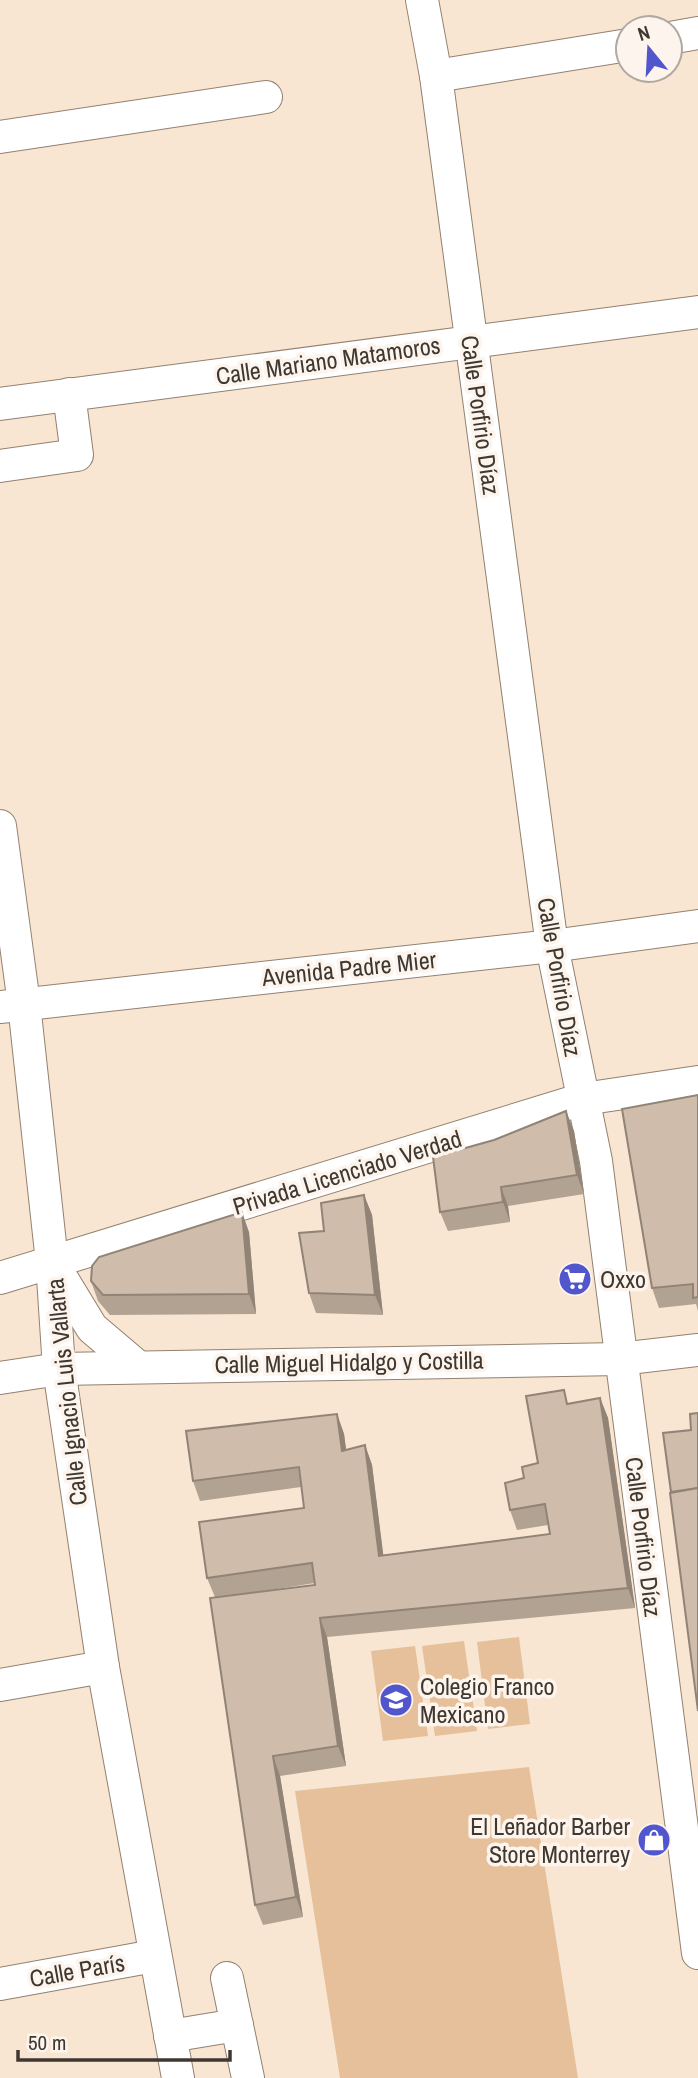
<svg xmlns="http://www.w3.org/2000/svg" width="698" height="2078" viewBox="0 0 698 2078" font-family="'Archivo Narrow',sans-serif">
<rect width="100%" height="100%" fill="#f8e5d2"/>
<!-- green -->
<g fill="#e6c09a">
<polygon points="519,1637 530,1724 488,1729 477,1642"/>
<polygon points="464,1641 477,1731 435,1736 422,1646"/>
<polygon points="415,1646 428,1736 383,1741 371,1651"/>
<polygon points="529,1767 578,2078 340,2078 295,1791"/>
</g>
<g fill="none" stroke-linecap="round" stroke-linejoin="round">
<defs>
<g id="minor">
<polyline points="422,0 436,76 552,946 596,1161 698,1953"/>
<polyline points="670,38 698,33"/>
<polyline points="436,76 628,45"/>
<polyline points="0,137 266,97"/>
<polyline points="0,404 698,312"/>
<polyline points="0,466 77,455 69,394"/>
<polyline points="0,826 24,1004 52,1262 59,1369 103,1667 178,2078"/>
<polyline points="0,1007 552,946 698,926"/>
<polyline points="56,1269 92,1328 138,1367"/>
<polyline points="0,1278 583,1099 698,1082"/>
<polyline points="0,1378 59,1369 620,1359 698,1350"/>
<polyline points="0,1685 103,1667"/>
<polyline points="227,1978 248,2078"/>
<polyline points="0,1984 154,1956"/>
<polyline points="170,2036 237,2025"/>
</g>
</defs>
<!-- minor casing -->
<use href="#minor" stroke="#938170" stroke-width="34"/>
<!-- minor -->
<use href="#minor" stroke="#fff" stroke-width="32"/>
</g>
<!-- wall -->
<g fill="#b2a292" fill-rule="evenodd">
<polygon points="698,1095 698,1311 696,1304 659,1308 652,1288 622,1109"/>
<polygon points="566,1111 574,1131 584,1194 508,1206 510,1222 448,1231 440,1212 494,1140"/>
<polygon points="364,1195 372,1215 383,1315 316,1313 309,1293 324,1231"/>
<polygon points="249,1232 256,1314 110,1315 98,1301 91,1281"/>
<path d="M600,1398L608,1418L635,1608L327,1637L346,1766L280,1776L303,1917L263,1925L255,1905L215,1597L207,1578L304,1508L301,1487L200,1501L193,1481L337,1414L344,1434L346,1450L365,1445L372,1465L383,1555L550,1534L548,1525L517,1530L510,1510L524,1478L538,1463L569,1404ZM315,1583V1585L244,1594Z"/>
</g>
<!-- shaded-wall -->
<g fill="#918477">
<polygon points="566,1111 574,1131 584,1194 577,1175"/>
<polygon points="501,1187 508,1206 510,1222 503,1202"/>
<polygon points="364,1195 372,1215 383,1315 375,1295"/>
<polygon points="242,1212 249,1232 256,1314 249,1294"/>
<polygon points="600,1398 608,1418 635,1608 628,1588"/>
<polygon points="337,1414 344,1434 349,1471 342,1451"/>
<polygon points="365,1445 372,1465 386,1576 379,1556"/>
<polygon points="320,1618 327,1637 346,1766 338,1746"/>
<polygon points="273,1756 280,1776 303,1917 296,1897"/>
</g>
<!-- building -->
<g fill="#cfbcaa" stroke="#918477" stroke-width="2">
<polygon points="698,1095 698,1297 693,1298 693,1284 652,1288 622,1109"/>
<polygon points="566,1111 577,1175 501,1187 503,1202 440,1212 433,1157 494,1140"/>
<polygon points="364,1195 375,1295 309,1293 299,1233 324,1231 321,1203"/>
<polygon points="242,1212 249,1294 103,1295 91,1281 92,1266 99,1257"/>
<polygon points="564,1390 567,1404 600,1398 628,1588 320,1618 338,1746 273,1756 296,1897 255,1905 210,1598 315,1585 312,1563 207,1578 199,1522 304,1508 299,1467 193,1481 186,1431 337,1414 342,1451 365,1445 379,1556 550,1534 545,1504 510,1510 505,1483 524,1478 522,1467 538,1463 526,1396"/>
<polygon points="698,1413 698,1488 671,1492 663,1433 691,1430 690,1414"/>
<polygon points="698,1488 698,1711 670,1493"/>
</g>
<!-- icons -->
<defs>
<symbol id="supermarket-disc" viewBox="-11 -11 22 22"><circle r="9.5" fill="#5256cd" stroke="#fcf4ed"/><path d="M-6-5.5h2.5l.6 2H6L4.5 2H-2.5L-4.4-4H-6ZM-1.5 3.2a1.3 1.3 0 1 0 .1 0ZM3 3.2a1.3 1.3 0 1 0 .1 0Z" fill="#fff"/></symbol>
<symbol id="school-disc" viewBox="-11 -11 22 22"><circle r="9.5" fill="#5256cd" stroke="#fcf4ed"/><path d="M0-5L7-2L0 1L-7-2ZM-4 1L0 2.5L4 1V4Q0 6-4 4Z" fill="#fff"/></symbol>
<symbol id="shop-disc" viewBox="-11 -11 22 22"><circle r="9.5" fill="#5256cd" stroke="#fcf4ed"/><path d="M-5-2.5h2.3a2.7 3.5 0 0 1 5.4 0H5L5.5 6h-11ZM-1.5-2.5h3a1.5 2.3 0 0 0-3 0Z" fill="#fff"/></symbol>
</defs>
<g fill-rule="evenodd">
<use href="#supermarket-disc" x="556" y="1260" width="38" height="38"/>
<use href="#school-disc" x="377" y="1681" width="38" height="38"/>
<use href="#shop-disc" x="635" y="1821" width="38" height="38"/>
</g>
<g text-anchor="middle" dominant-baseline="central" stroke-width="7" stroke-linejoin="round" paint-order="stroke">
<!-- street labels -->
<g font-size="24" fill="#3f3830" stroke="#fcf4ed">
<text transform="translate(328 360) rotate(-8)">Calle Mariano Matamoros</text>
<text transform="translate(481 415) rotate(82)">Calle Porfirio Díaz</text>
<text transform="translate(349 968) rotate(-6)">Avenida Padre Mier</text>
<text transform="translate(560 977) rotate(80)">Calle Porfirio Díaz</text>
<text transform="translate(347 1172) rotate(-17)">Privada Licenciado Verdad</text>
<text transform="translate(349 1362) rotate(-1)">Calle Miguel Hidalgo y Costilla</text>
<text transform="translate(66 1392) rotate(-96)">Calle Ignacio Luis Vallarta</text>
<text transform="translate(644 1537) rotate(83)">Calle Porfirio Díaz</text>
<text transform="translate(77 1970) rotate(-10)">Calle París</text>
</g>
<!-- poi labels -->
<g font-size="24" fill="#3f3830" stroke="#fcf4ed" text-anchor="start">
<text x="600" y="1279">Oxxo</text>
<text x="420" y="1686">Colegio Franco<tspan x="420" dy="28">Mexicano</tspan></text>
<text x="630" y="1826" text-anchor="end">El Leñador Barber<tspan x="630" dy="28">Store Monterrey</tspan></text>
</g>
</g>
<!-- north arrow -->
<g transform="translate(649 49) rotate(342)"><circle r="33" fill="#fcf4ed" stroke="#b0a9a1" stroke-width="2"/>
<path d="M0-5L12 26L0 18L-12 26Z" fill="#5256cd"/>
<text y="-10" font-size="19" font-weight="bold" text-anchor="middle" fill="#3f3830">N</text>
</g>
<!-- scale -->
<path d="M18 2050v10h212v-10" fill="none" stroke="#3f3830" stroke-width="3.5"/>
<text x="28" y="2050" font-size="21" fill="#3f3830" stroke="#fcf4ed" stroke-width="5" paint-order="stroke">50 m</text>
</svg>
